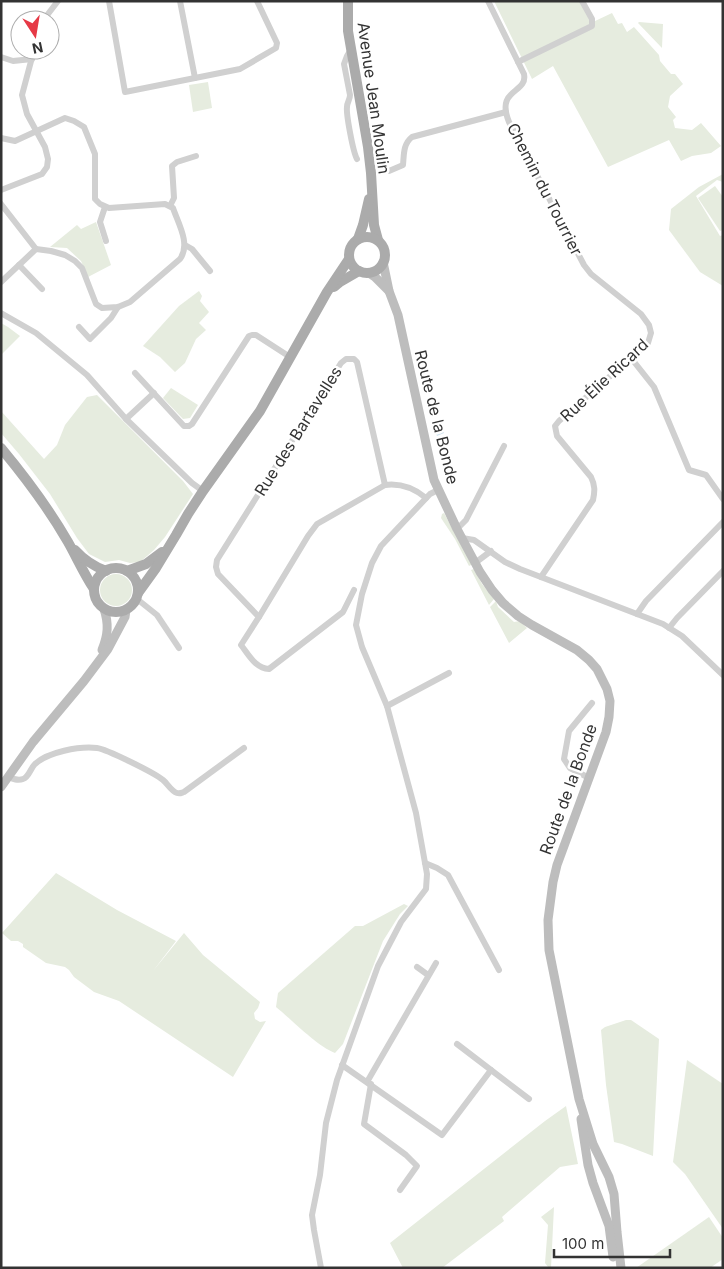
<svg xmlns="http://www.w3.org/2000/svg" width="724" height="1269" viewBox="0 0 724 1269" font-family="Inter,sans-serif">
<rect width="100%" height="100%" fill="#fff"/>
<!-- green -->
<g fill="#e6ecdf">
<polygon points="494,1 580,1 593,22 612,13 618,24 622,23 627,32 634,27 659,55 660,61 671,74 675,74 683,84 670,96 668,107 676,117 673,120 675,128 692,130 701,123 721,146 711,153 692,156 681,161 669,140 608,167 553,66 532,79"/>
<polygon points="639,22 663,24 662,48 638,23"/>
<polygon points="208,82 212,108 193,112 189,85"/>
<polygon points="723,174 723,182 717,180 696,196 720,236 723,235 723,286 700,272 669,230 671,209 699,187"/>
<polygon points="715,186 723,197 723,230 720,231 698,198"/>
<polygon points="96,222 111,265 88,277 81,261 67,248 50,247 77,225 81,229"/>
<polygon points="199,291 202,296 200,301 209,312 199,323 206,330 196,339 185,363 175,372 160,357 143,346 179,306"/>
<polygon points="1,323 8,327 20,336 1,355"/>
<polygon points="171,388 198,405 190,418 183,419 163,398"/>
<polygon points="97,395 183,481 193,494 165,537 154,550 140,562 130,563 119,560 105,562 89,554 77,538 50,494 19,454 1,433 1,411 44,459 57,445 65,425 87,397"/>
<polygon points="444,513 471,563 471,565 469,566 455,539 441,518 442,514"/>
<polygon points="474,569 482,584 494,599 489,605 471,570"/>
<circle cx="116" cy="590" r="16"/>
<polygon points="496,601 498,607 514,622 520,621 527,628 509,643 490,607"/>
<polygon points="56,873 117,910 176,941 153,971 184,933 203,955 260,1002 258,1008 254,1013 255,1019 260,1022 266,1021 233,1077 119,1001 94,992 74,977 69,970 65,967 46,963 23,947 23,944 18,941 11,941 2,933"/>
<path d="M404,904L408,906L400,914L383,941L343,1044L335,1053C317,1046 292,1020 276,1007L278,993L355,926H363Z"/>
<polygon points="626,1020 631,1020 659,1039 653,1156 622,1144 614,1142 606,1085 601,1030 605,1027"/>
<polygon points="687,1060 723,1084 723,1229 685,1174 673,1162"/>
<polygon points="566,1106 578,1164 560,1167 502,1217 504,1221 442,1268 403,1268 390,1243 545,1121"/>
<polygon points="554,1207 551,1268 547,1268 548,1267 545,1263 548,1225 541,1217"/>
<polygon points="709,1217 723,1238 723,1259 710,1268 636,1268"/>
</g>
<!-- water -->
<polygon fill="#cfe2ee" points="436,420 437,422 439,422 444,433 437,436 432,425 433,424 432,422"/>
<g fill="none" stroke-linecap="round" stroke-linejoin="round">
<!-- street -->
<g stroke="#d0d0d0" stroke-width="6">
<polyline points="109,1 125,92 240,69 276,48 277,43 257,1"/>
<polyline points="180,1 195,78"/>
<path d="M488,1L524,74C528,94 495,88 509,122L584,265L591,274L641,314L649,325L651,333L648,343L559,421L555,426L557,436L591,477C595,485 595,491 593,500L541,577"/>
<polyline points="46,20 48,14 58,1"/>
<path d="M350,51L347,56L344,64L350,95C350,100 347,102 347,107C346,114 353,152 357,159"/>
<polyline points="1,57 13,61 32,59"/>
<polyline points="518,62 592,26 592,19 582,1"/>
<path d="M1,138L15,141L65,118L74,121L84,127L95,154V199L100,204L109,208L165,204L173,208C178,223 191,244 180,259L130,302L118,307L102,308L96,304L82,268L75,261L65,255L51,251L36,249L1,282"/>
<path d="M389,171L403,165C404,155 403,144 412,137L506,112"/>
<polyline points="1,190 42,174 47,167 48,159 45,147 27,114 22,95 34,50"/>
<polyline points="1,204 36,249"/>
<polyline points="170,206 174,198 172,166 177,162 196,156"/>
<polyline points="105,207 100,222 106,241"/>
<polyline points="185,245 192,249 210,271"/>
<polyline points="19,265 42,289"/>
<polyline points="1,313 36,333 87,375 126,419 192,483 203,491"/>
<polyline points="79,327 90,339 111,318 118,307"/>
<polyline points="631,358 654,387 689,470 706,475 723,499"/>
<polyline points="135,373 184,426 189,426 192,424 249,336 252,335 256,335 290,357"/>
<polyline points="126,419 154,393"/>
<polyline points="457,529 466,520 504,446"/>
<polyline points="462,538 474,540 505,562 520,569 663,624 682,636 723,675"/>
<polyline points="475,563 491,551"/>
<path d="M354,590L343,612L269,669C255,668 249,655 241,645L259,617L308,536L317,524L385,485C401,483 414,488 426,498"/>
<polyline points="137,599 157,615 179,648"/>
<polyline points="637,614 646,601 723,522"/>
<polyline points="259,617 218,574 216,567 217,560 341,363 346,359 354,359 357,362 385,485"/>
<polyline points="669,628 677,618 723,571"/>
<polyline points="387,706 449,673"/>
<path d="M8,777C13,779 18,781 23,779C29,777 30,769 35,764C48,752 79,746 97,748C106,749 155,773 163,780C167,783 171,791 177,793C180,794 181,793 184,792L244,748"/>
<polyline points="589,778 570,768 564,759 569,731 592,703"/>
<polyline points="425,863 437,868 448,875 499,970"/>
<polyline points="417,967 428,975"/>
<polyline points="457,1044 529,1099"/>
<polyline points="342,1065 442,1135 491,1070"/>
<polyline points="367,1082 436,963"/>
<polyline points="371,1084 364,1124 406,1155 417,1166 400,1190"/>
<polyline points="321,1268 314,1230 312,1215 320,1175 326,1123 337,1080 378,966 401,922 426,889 427,874 416,813 387,706 362,647 356,625 362,594 372,563 381,546 430,494 438,490"/>
</g>
<!-- secondary -->
<g stroke="#bdbdbd" stroke-width="9">
<polyline points="383,262 389,291 398,315 434,480 457,529 480,572 492,590 503,603 518,616 532,625 577,650 589,660 597,669 607,689 610,701 609,717 606,732 557,865 553,882 548,920 549,950 579,1099 593,1144 609,1177 614,1194 617,1232 621,1268"/>
<polyline points="369,273 375,277 389,291"/>
<path d="M102,650C108,635 109,624 104,609"/>
<polyline points="1,787 33,742 84,681 108,649 125,617 126,610"/>
<polyline points="581,1119 588,1165 593,1183 609,1226 613,1257"/>
</g>
<!-- primary -->
<g stroke="#ababab" stroke-width="10">
<polyline points="348,1 348,31 368,147 371,173 374,225 378,240"/>
<circle cx="367" cy="255" r="18"/>
<polyline points="358,239 363,225 369,199"/>
<polyline points="334,287 340,282 359,271"/>
<path d="M1,448C26,478 49,509 68,542C77,558 84,574 94,589"/>
<path d="M75,550C84,560 93,566 106,571"/>
<circle cx="116" cy="590" r="22"/>
<polyline points="127,571 146,564 162,552"/>
<polyline points="138,593 156,568 176,535 188,514 203,491 260,411 327,292 349,259"/>
</g>
</g>
<g text-anchor="middle" dominant-baseline="central" stroke-width="5" stroke-linejoin="round" paint-order="stroke">
<!-- street labels -->
<g font-size="16" fill="#333" stroke="#fff">
<text transform="translate(374 98) rotate(82)">Avenue Jean Moulin</text>
<text transform="translate(545 189) rotate(63)">Chemin du Tourrier</text>
<text transform="translate(604 380) rotate(-43)">Rue Élie Ricard</text>
<text transform="translate(437 417) rotate(76)">Route de la Bonde</text>
<text transform="translate(298 431) rotate(-58)">Rue des Bartavelles</text>
<text transform="translate(568 789) rotate(-70)">Route de la Bonde</text>
</g>
</g>
<!-- border -->
<rect width="724" height="1269" fill="none" stroke="#333333" stroke-width="5"/>
<!-- north arrow -->
<g transform="translate(35 35) rotate(168)"><circle r="24" fill="#ffffff" stroke="#adadad"/>
<path d="M0-4L9 19L0 12L-9 19Z" fill="#e63946"/>
<text y="-8" font-size="14" font-weight="bold" text-anchor="middle" fill="#333333">N</text>
</g>
<!-- scale -->
<path d="M554 1249v8h116v-8" fill="none" stroke="#333333" stroke-width="2.5"/>
<text x="562" y="1249" font-size="15" fill="#333333" stroke="#ffffff" stroke-width="4" paint-order="stroke">100 m</text>
</svg>
